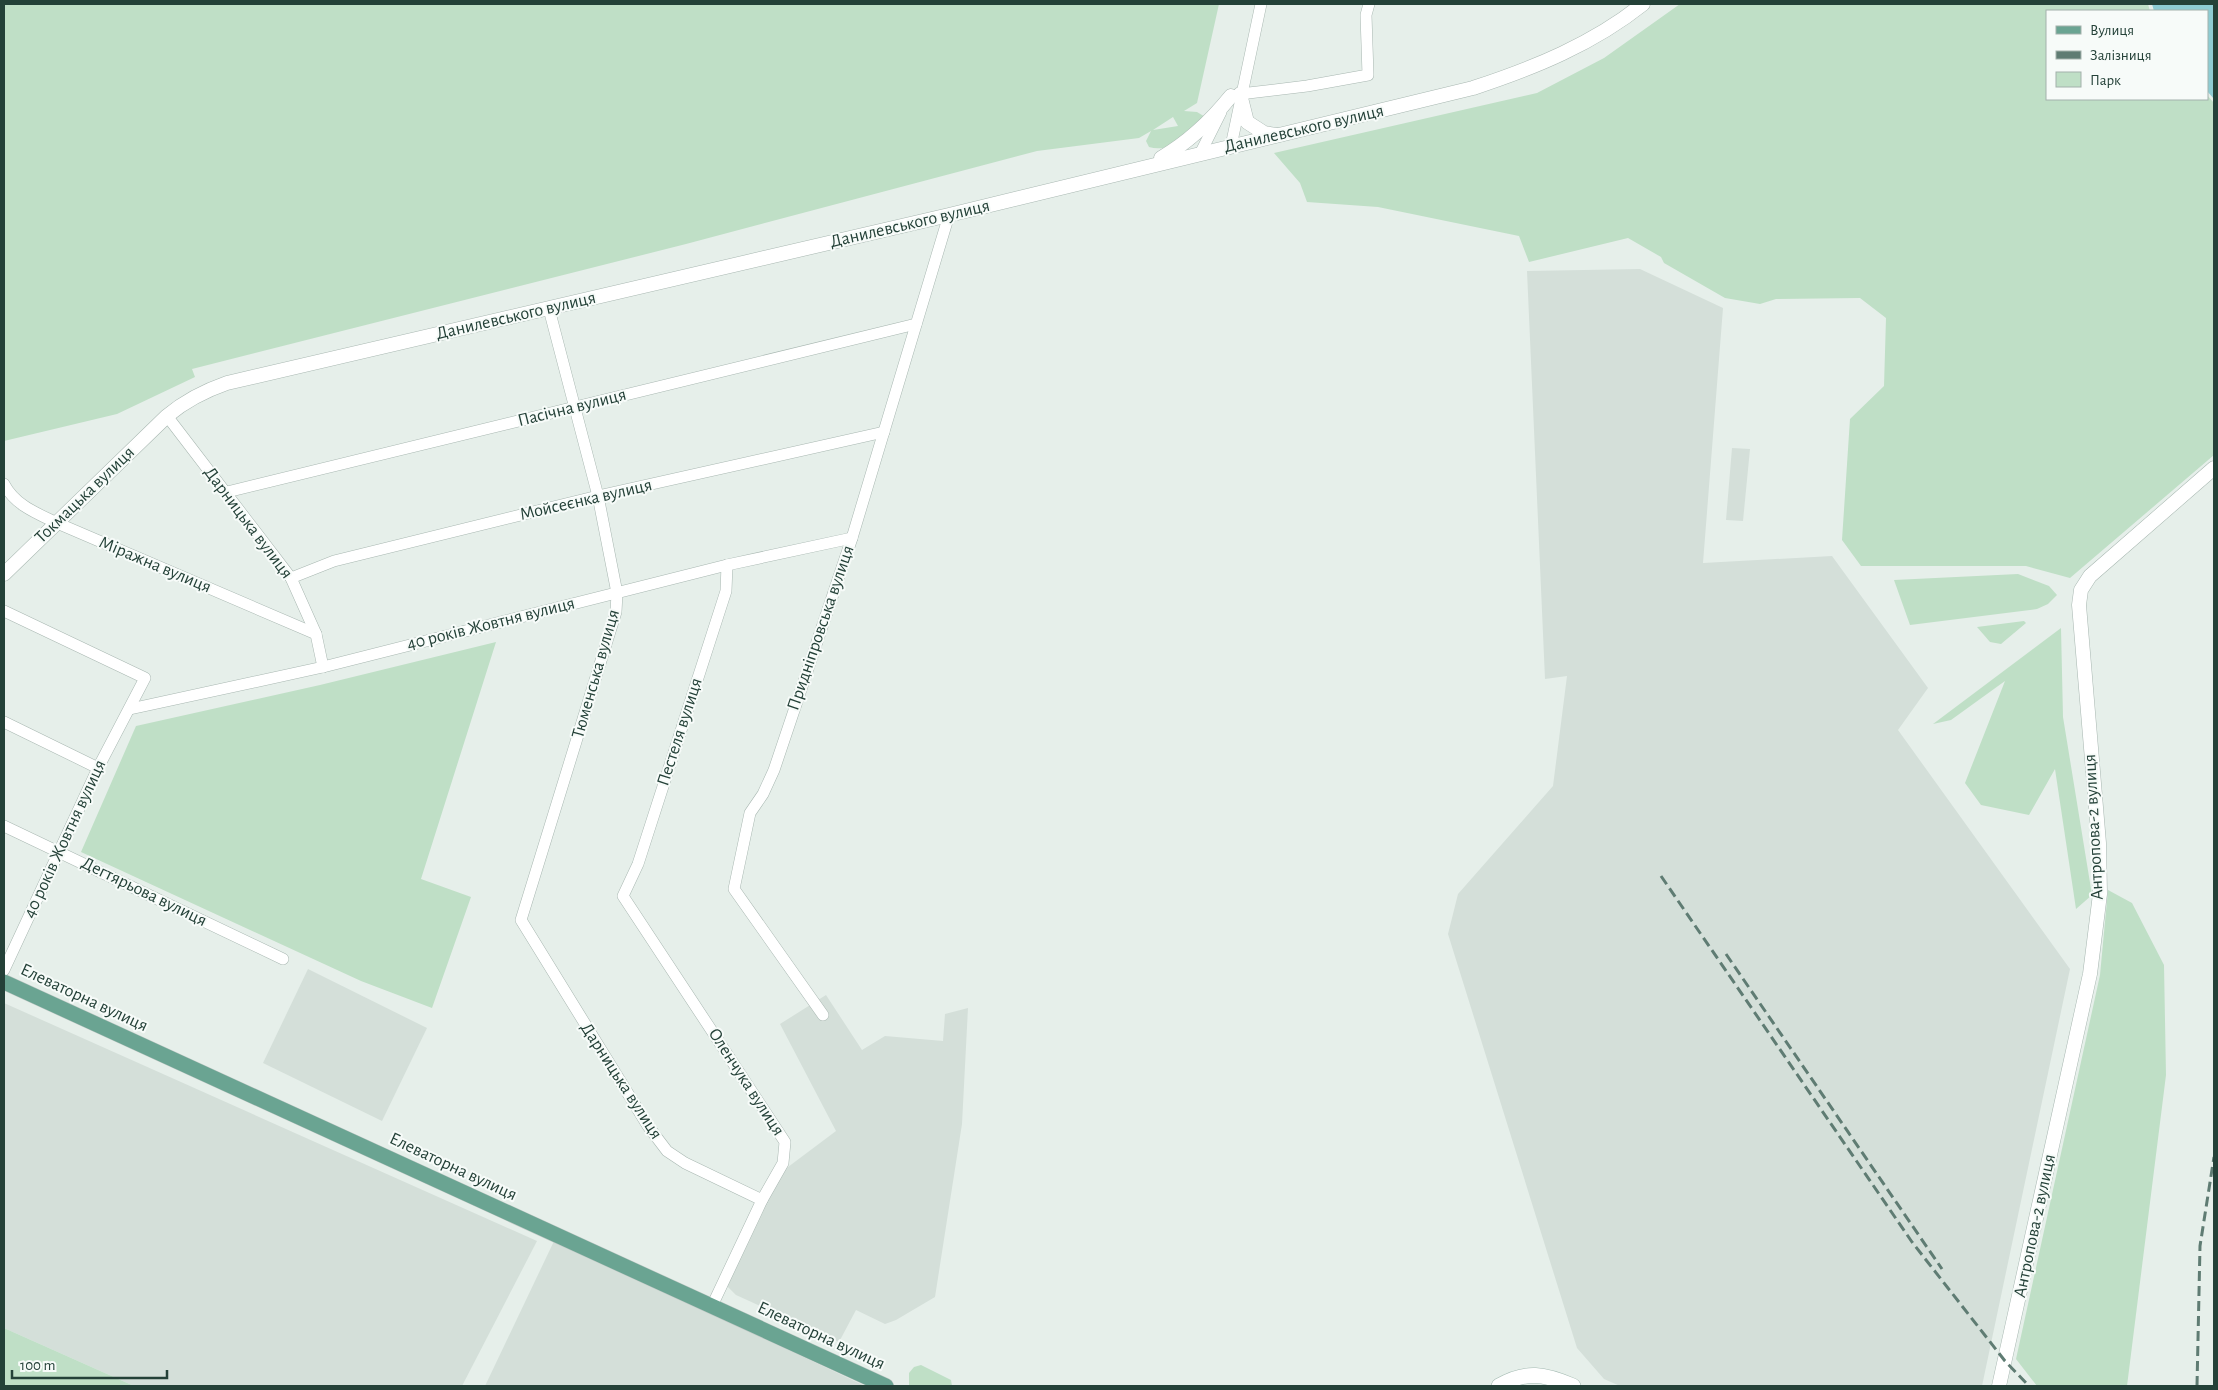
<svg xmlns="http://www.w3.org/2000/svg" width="2218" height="1390" viewBox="0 0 2218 1390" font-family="'Alegreya Sans',sans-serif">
<rect width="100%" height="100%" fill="#e6efea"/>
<!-- built -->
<g fill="#d4dfd9">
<polygon points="1640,269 1723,308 1703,563 1832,556 1928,688 1898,730 2070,969 1982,1386 1620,1386 1604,1379 1577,1348 1448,934 1458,894 1553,786 1567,676 1545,679 1527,271"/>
<polygon points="1732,448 1750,449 1743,521 1726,520"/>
<polygon points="308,969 427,1028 382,1121 263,1063"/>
<polygon points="826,995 862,1050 885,1036 943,1041 945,1014 968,1008 962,1124 935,1297 896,1320 885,1324 856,1310 839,1342 736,1295 727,1286 780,1173 836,1131 780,1024"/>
<polygon points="4,1003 537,1241 462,1386 134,1386 4,1328"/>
<polygon points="555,1239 865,1386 485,1386"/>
</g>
<!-- green -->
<g fill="#bfdfc6" fill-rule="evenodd">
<path d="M4,4H1219L1197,103L1184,111L1197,112L1207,118C1191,132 1172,154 1149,147L1146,141L1151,131L1139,138L1037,151L686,244L192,369L195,377L117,414L4,441ZM1173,117L1178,126L1153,130Z"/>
<polygon points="1680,4 2148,4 2150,11 2047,11 2047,99 2207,99 2207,95 2214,103 2214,455 2070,578 2026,566 1861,566 1842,540 1850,419 1884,386 1886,318 1860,298 1776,299 1760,304 1725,298 1664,263 1661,257 1628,238 1529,262 1519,236 1378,207 1307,202 1300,183 1274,153 1537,93 1604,58"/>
<polygon points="2018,574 2049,586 2057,595 2048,604 2037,609 1910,625 1894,580"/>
<polygon points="2024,621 2026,623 2001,644 1990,642 1977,627"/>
<polygon points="2061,628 2063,717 2092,895 2076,909 2055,769 2029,815 1981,805 1965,783 2005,681 1951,720 1933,724"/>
<polygon points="496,642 421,879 471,897 432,1008 361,981 81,852 136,726 320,685"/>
<polygon points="2108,890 2132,903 2164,965 2166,1075 2127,1386 2037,1386 2016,1359 2100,975"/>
<polygon points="4,1328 134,1386 4,1386"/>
<polygon points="921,1365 951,1380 952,1386 909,1386 909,1373 914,1367"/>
</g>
<!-- water -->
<polygon fill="#8eccd3" points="2152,4 2214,4 2214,99 2207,91 2207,11 2154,11"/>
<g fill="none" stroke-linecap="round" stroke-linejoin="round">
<defs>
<g id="minor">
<polyline points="1240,94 1307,86 1368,75 1366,15 1369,4"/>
<polyline points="1231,146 1261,4"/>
<polyline points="1200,154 1221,112"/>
<polyline points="549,309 598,496 617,593 616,612 521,920 648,1126 667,1151 685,1163 762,1200"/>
<polyline points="167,416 291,578 316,634 323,667"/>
<path d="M4,484C15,505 36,513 57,523L316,634"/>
<polyline points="227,492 916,324"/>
<polyline points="291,578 334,561 598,496 884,432"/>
<polyline points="4,611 145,678 98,768 4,970"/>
<polyline points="130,709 323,667 727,565 852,538"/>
<polyline points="4,722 98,768"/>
<polyline points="4,826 283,959"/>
<polyline points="823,1015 734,889 750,813 763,794 774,770 852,538 949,215"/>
<polyline points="712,1306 762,1200 783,1163 785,1142 623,896 638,864 726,591 727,565"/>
</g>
<g id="tertiary">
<polyline points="1240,94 1247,122 1264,133 1276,135"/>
<path d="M1161,158C1189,142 1210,122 1231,96"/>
<path d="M4,574L167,416C186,400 204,391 227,383L949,215L1473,88C1534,68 1593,44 1643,4"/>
<polyline points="1999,1386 2090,974 2100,894 2099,843 2079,605 2081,590 2090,576 2214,468"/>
</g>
<path id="secondary" d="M1499,1386C1526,1370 1545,1374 1573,1386"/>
<polyline id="primary" points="4,982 886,1386"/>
</defs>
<!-- minor casing -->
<use href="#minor" stroke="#a8b7b1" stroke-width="12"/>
<!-- tertiary casing -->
<use href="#tertiary" stroke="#a8b7b1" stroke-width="15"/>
<!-- secondary casing -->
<use href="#secondary" stroke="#a4bab2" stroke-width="16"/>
<!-- primary casing -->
<use href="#primary" stroke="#c2cac7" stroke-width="16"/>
<!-- minor -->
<use href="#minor" stroke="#fff" stroke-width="11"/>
<!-- tertiary -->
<use href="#tertiary" stroke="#fff" stroke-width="14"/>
<!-- secondary -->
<use href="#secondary" stroke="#fff" stroke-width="15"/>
<!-- primary -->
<use href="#primary" stroke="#6aa492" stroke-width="15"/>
<!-- rail -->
<g stroke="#5f7c73" stroke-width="3" stroke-dasharray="10 5" stroke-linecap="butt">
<polyline points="1661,876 1912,1242 2005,1361 2029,1386"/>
<polyline points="1726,954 1942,1269"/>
<polyline points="2197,1386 2200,1246 2214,1157"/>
</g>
</g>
<g text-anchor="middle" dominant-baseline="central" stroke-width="4" stroke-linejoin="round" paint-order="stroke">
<!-- street labels -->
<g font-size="18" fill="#244138" stroke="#f7fbf9">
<text transform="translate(1304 129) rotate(-13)">Данилевського вулиця</text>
<text transform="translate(910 224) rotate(-13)">Данилевського вулиця</text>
<text transform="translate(516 316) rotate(-13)">Данилевського вулиця</text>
<text transform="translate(572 408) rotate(-14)">Пасічна вулиця</text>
<text transform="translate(85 495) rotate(-44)">Токмацька вулиця</text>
<text transform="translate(586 500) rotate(-13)">Мойсеєнка вулиця</text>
<text transform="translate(248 523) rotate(53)">Дарницька вулиця</text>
<text transform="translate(155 565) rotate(23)">Міражна вулиця</text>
<text transform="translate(491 624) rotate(-14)">40 років Жовтня вулиця</text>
<text transform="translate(821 628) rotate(-71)">Придніпровська вулиця</text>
<text transform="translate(596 674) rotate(-74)">Тюменська вулиця</text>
<text transform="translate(680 732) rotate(-72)">Пестеля вулиця</text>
<text transform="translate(2094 827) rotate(-93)">Антропова-2 вулиця</text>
<text transform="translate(65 839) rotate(-65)">40 років Жовтня вулиця</text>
<text transform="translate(144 892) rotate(26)">Дегтярьова вулиця</text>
<text transform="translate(84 998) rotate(25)">Елеваторна вулиця</text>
<text transform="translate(621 1081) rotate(57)">Дарницька вулиця</text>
<text transform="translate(746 1082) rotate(57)">Оленчука вулиця</text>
<text transform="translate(453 1167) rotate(25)">Елеваторна вулиця</text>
<text transform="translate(2035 1226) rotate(-78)">Антропова-2 вулиця</text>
<text transform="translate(821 1336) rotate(25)">Елеваторна вулиця</text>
</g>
</g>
<!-- border -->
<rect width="2218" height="1390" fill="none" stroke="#244138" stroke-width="10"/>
<!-- legend -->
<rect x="2046" y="10" width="162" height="90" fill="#f7fbf9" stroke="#a3b1ac"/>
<rect x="2056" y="26" width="25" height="8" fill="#6aa492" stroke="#a3b1ac"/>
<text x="2090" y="35" font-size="15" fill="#244138">Вулиця</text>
<rect x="2056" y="51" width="25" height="8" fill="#5f7c73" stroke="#a3b1ac"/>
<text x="2090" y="60" font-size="15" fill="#244138">Залізниця</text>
<rect x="2056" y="72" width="25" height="15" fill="#bfdfc6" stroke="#a3b1ac"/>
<text x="2090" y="85" font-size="15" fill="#244138">Парк</text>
<!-- scale -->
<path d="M12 1370v8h155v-8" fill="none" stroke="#244138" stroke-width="2.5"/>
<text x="20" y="1370" font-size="15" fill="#244138" stroke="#f7fbf9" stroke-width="4" paint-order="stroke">100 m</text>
</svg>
